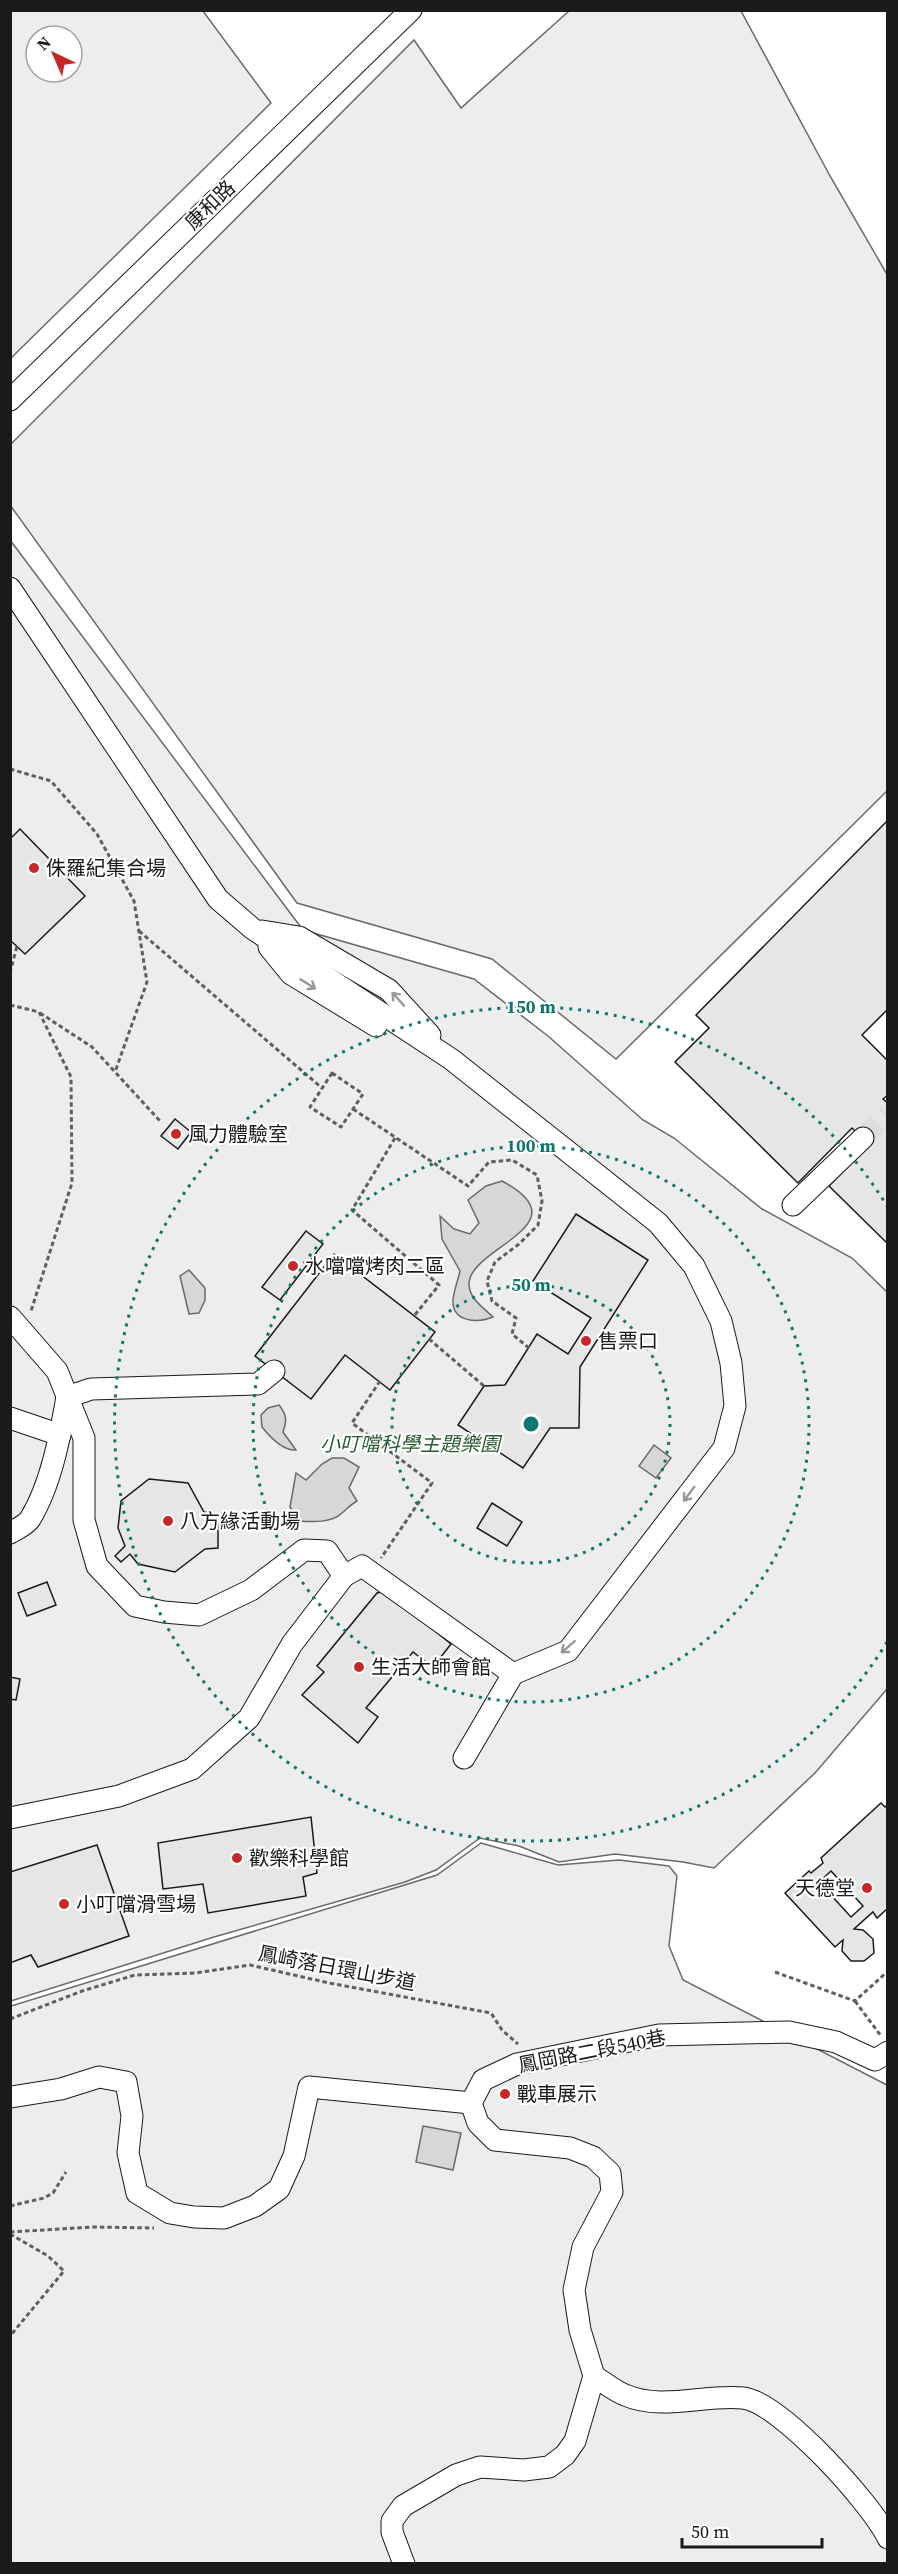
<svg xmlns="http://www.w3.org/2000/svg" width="898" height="2574" viewBox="0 0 898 2574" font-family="'Source Serif 4','Noto Sans TC',serif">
<rect width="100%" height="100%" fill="#fff"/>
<!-- built -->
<g fill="#ededed" stroke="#6a6a6a" stroke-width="1.5" fill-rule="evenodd">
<path d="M10,11H203L271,103L11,358ZM36,36H72V72H36Z"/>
<polygon points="569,11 741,11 830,176 888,276 887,791 616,1059 492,959 297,903 10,505 11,444 414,40 461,108"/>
<polygon points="10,540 303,930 474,979 548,1036 643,1120 674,1138 762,1209 852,1258 887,1292 887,1689 815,1773 714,1868 683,1862 615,1854 559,1862 519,1846 480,1838 436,1870 405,1882 214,1937 11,2001"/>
<polygon points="481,1843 558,1865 619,1860 669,1866 677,1876 669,1946 683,1980 887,2085 887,2563 11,2563 11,2006 437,1875"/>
</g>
<!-- water -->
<g fill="#d7d7d7" stroke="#6a6a6a" stroke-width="1.5">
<path d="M502,1181C585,1225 469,1247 469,1284C469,1299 484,1308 493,1317C478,1323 452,1323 453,1300C454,1290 458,1280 460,1271L442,1239L440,1216L454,1229L470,1234L479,1223L468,1200L486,1186Z"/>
<polygon points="189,1270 205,1288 205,1300 199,1313 189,1314 180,1276"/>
<path d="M279,1405C287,1415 287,1420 283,1432L296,1450C283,1451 270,1437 262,1427L261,1415L268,1408Z"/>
<polygon points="654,1445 671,1458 656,1478 639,1466"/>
<path d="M332,1458H344L359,1467L349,1488L357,1501C350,1505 348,1508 342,1513C332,1523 312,1522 299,1521L290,1507L296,1473L306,1480L322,1464Z"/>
<polygon points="423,2126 461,2133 453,2170 416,2162"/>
</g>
<!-- building -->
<g fill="#e6e6e6" stroke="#1a1a1a" stroke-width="1.5" fill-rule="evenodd">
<polygon points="888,820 888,1009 862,1035 888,1061 888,1095 883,1099 888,1103 888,1244 829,1186 869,1145 852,1128 798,1183 675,1062 709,1028 696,1015"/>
<polygon points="20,829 85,896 25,954 10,940 10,839"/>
<polygon points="175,1119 191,1132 178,1149 161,1136"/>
<polygon points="576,1214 648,1260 580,1367 579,1428 550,1428 523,1468 458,1425 484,1386 505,1385 537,1334 568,1354 591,1318 533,1281"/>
<polygon points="306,1231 323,1244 280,1300 262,1287"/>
<polygon points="334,1254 435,1332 390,1390 345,1355 311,1399 255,1356"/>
<polygon points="149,1479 188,1483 204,1512 218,1514 218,1548 205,1549 175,1572 138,1564 130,1554 121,1562 115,1556 125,1546 118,1528 121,1501"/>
<polygon points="492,1503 522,1522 507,1546 477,1528"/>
<polygon points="47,1582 56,1605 27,1616 18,1593"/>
<polygon points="385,1591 451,1644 433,1667 413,1652 366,1708 378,1717 358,1743 302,1695 324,1672 317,1666 377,1593"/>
<polygon points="10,1677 20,1679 16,1700 10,1699"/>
<path d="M881,1803L885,1807L888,1804V1908L877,1918L873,1912L854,1929L863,1930L873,1939L874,1953L864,1961H851L842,1951L843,1940L835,1947L785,1893L809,1871L811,1873L823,1863L821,1858ZM831,1871L863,1906L851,1917L819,1882Z"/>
<polygon points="311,1817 317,1873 303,1877 306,1896 208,1913 203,1884 163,1889 158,1843"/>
<polygon points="97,1845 129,1936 38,1967 31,1955 10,1963 10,1872"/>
</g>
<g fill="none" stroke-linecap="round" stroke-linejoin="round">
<!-- minor-tunnel -->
<polyline stroke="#ddd" stroke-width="21" stroke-dasharray="21 10" stroke-linecap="butt" points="863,1138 888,1114"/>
<defs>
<g id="minor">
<polyline points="10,400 411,10"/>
<polyline points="10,588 218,899 253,929 451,1059 658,1223 694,1266 721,1321 731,1363 735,1406 724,1448 568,1651 513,1674 464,1758"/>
<polyline points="262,931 299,937 389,990 430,1035"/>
<polyline points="269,947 291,974 376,1026"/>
<polyline points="793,1205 863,1138"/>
<polyline points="10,1317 57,1371 84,1438 84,1520 97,1566 135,1606 164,1612 199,1615 251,1590 304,1550 327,1551 344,1576"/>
<polyline points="10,1418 60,1435"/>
<path d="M10,1533C17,1529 26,1525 30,1519C51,1485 60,1436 67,1397L91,1389L258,1384L274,1371"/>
<polyline points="10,1818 119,1796 192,1769 249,1718 292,1644 344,1576 362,1566 513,1674"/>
<polyline points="11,2097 61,2089 99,2077 126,2082 132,2116 128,2153 137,2193 170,2213 194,2217 224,2218 255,2206 279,2189 294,2156 309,2087 471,2103"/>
<path d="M594,2376C604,2382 614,2391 625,2395C662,2411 704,2394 743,2398C780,2402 872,2504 888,2538"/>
<polyline points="404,2564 392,2532 392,2521 403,2506 456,2475 480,2467 524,2470 549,2467 565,2455 575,2441 594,2376 580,2330 574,2290 583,2247 612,2192 610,2173 593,2157 570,2148 495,2140 478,2123 471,2103 483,2080 517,2064 659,2035 789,2032 836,2042 875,2060 888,2052"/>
</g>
</defs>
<!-- minor casing -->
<use href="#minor" stroke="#1a1a1a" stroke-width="23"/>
<!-- path -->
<g stroke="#5f5f5f" stroke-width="3" stroke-dasharray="4.5 3" stroke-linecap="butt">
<polyline points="10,769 51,781 97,834 134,901 147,982 115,1072"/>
<polyline points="139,931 322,1088"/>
<polyline points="10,973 17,946"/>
<polyline points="10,1005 39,1012 71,1077 72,1183 31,1311"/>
<polyline points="40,1013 92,1047 161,1122"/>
<polygon points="332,1073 363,1094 341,1127 310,1107"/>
<polyline points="353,1109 468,1186 489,1162 512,1160 537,1175 542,1201 538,1225 519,1244 495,1262 487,1281 492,1301 516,1318 512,1334 529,1348"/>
<polyline points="395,1138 352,1210 439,1285 414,1316"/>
<polyline points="429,1339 484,1386"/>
<polyline points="380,1381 352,1423 432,1483 381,1558"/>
<polyline points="775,1972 855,2001 888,1971"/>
<polyline points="855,2001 881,2036"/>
<polyline points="10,2019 82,1991 135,1975 195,1973 250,1965 329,1983 491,2013 502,2030 518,2044"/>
<polyline points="10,2206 44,2198 53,2193 66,2172"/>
<polyline points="10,2232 93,2227 154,2228"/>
<polyline points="10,2234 48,2256 64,2271 10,2336"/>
</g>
<!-- minor -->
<use href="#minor" stroke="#fff" stroke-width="21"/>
</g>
<!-- one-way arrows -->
<defs><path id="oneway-shaft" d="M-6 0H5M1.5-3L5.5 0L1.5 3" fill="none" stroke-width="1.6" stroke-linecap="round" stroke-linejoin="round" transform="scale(1.5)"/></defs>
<g stroke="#989898">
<use href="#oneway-shaft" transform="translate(308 984) rotate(32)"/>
<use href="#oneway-shaft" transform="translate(398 999) rotate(-132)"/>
<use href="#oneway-shaft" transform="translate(689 1494) rotate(127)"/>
<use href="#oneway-shaft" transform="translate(568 1647) rotate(139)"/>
</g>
<!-- distance rings -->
<g fill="none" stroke="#0f766e" stroke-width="3" stroke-dasharray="3 6">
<circle cx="531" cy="1424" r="139"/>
<circle cx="531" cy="1424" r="278"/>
<path d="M887 1642A417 417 0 1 1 887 1206"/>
</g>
<!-- markers -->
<g fill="#c62828" stroke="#fff" stroke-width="2">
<circle cx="34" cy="868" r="6"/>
<circle cx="176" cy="1134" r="6"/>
<circle cx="293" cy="1266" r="6"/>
<circle cx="586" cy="1341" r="6"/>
<circle cx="168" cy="1521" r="6"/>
<circle cx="359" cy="1667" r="6"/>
<circle cx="237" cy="1858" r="6"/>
<circle cx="867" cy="1888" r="6"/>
<circle cx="64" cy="1904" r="6"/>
<circle cx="505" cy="2094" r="6"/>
</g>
<g text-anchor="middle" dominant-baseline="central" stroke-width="4.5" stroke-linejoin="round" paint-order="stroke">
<!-- street labels -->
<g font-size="20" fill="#1a1a1a" stroke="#fff">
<text transform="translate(210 205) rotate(-44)">康和路</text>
<text transform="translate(337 1968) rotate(11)">鳳崎落日環山步道</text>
<text transform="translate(592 2051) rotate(-11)">鳳岡路二段540巷</text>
</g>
<!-- poi labels -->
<g font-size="20" fill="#1a1a1a" stroke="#fff" text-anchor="start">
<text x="46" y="868">侏羅紀集合場</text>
<text x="188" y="1134">風力體驗室</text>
<text x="305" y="1266">水噹噹烤肉二區</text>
<text x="598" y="1341">售票口</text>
<text x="180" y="1521">八方緣活動場</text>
<text x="371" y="1667">生活大師會館</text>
<text x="249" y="1858">歡樂科學館</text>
<text x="855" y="1888" text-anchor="end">天德堂</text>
<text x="76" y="1904">小叮噹滑雪場</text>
<text x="517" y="2094">戰車展示</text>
</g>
<!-- park labels -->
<g font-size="20" font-style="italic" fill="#2b5a34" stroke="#fff">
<text x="410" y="1444">小叮噹科學主題樂園</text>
</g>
</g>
<circle cx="531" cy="1424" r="9" fill="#0f766e" stroke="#fff" stroke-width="3"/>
<g font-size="18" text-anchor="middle" font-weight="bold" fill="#0f766e" stroke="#fff" stroke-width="4.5" stroke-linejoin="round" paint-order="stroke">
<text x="531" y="1013">150 m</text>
<text x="531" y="1152">100 m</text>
<text x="531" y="1291">50 m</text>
</g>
<!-- border -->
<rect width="898" height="2574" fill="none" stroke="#1a1a1a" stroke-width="24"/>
<!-- north arrow -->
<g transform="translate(54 54) rotate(316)"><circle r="28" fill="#ffffff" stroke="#a3a3a3" stroke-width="1.5"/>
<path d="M0-4.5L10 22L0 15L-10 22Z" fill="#c62828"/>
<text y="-9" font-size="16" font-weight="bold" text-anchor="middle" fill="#1a1a1a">N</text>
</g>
<!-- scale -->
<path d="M682 2538v9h140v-9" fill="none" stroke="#1a1a1a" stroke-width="3"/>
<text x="691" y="2538" font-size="18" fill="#1a1a1a" stroke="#ffffff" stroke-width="4.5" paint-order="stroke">50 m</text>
</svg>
